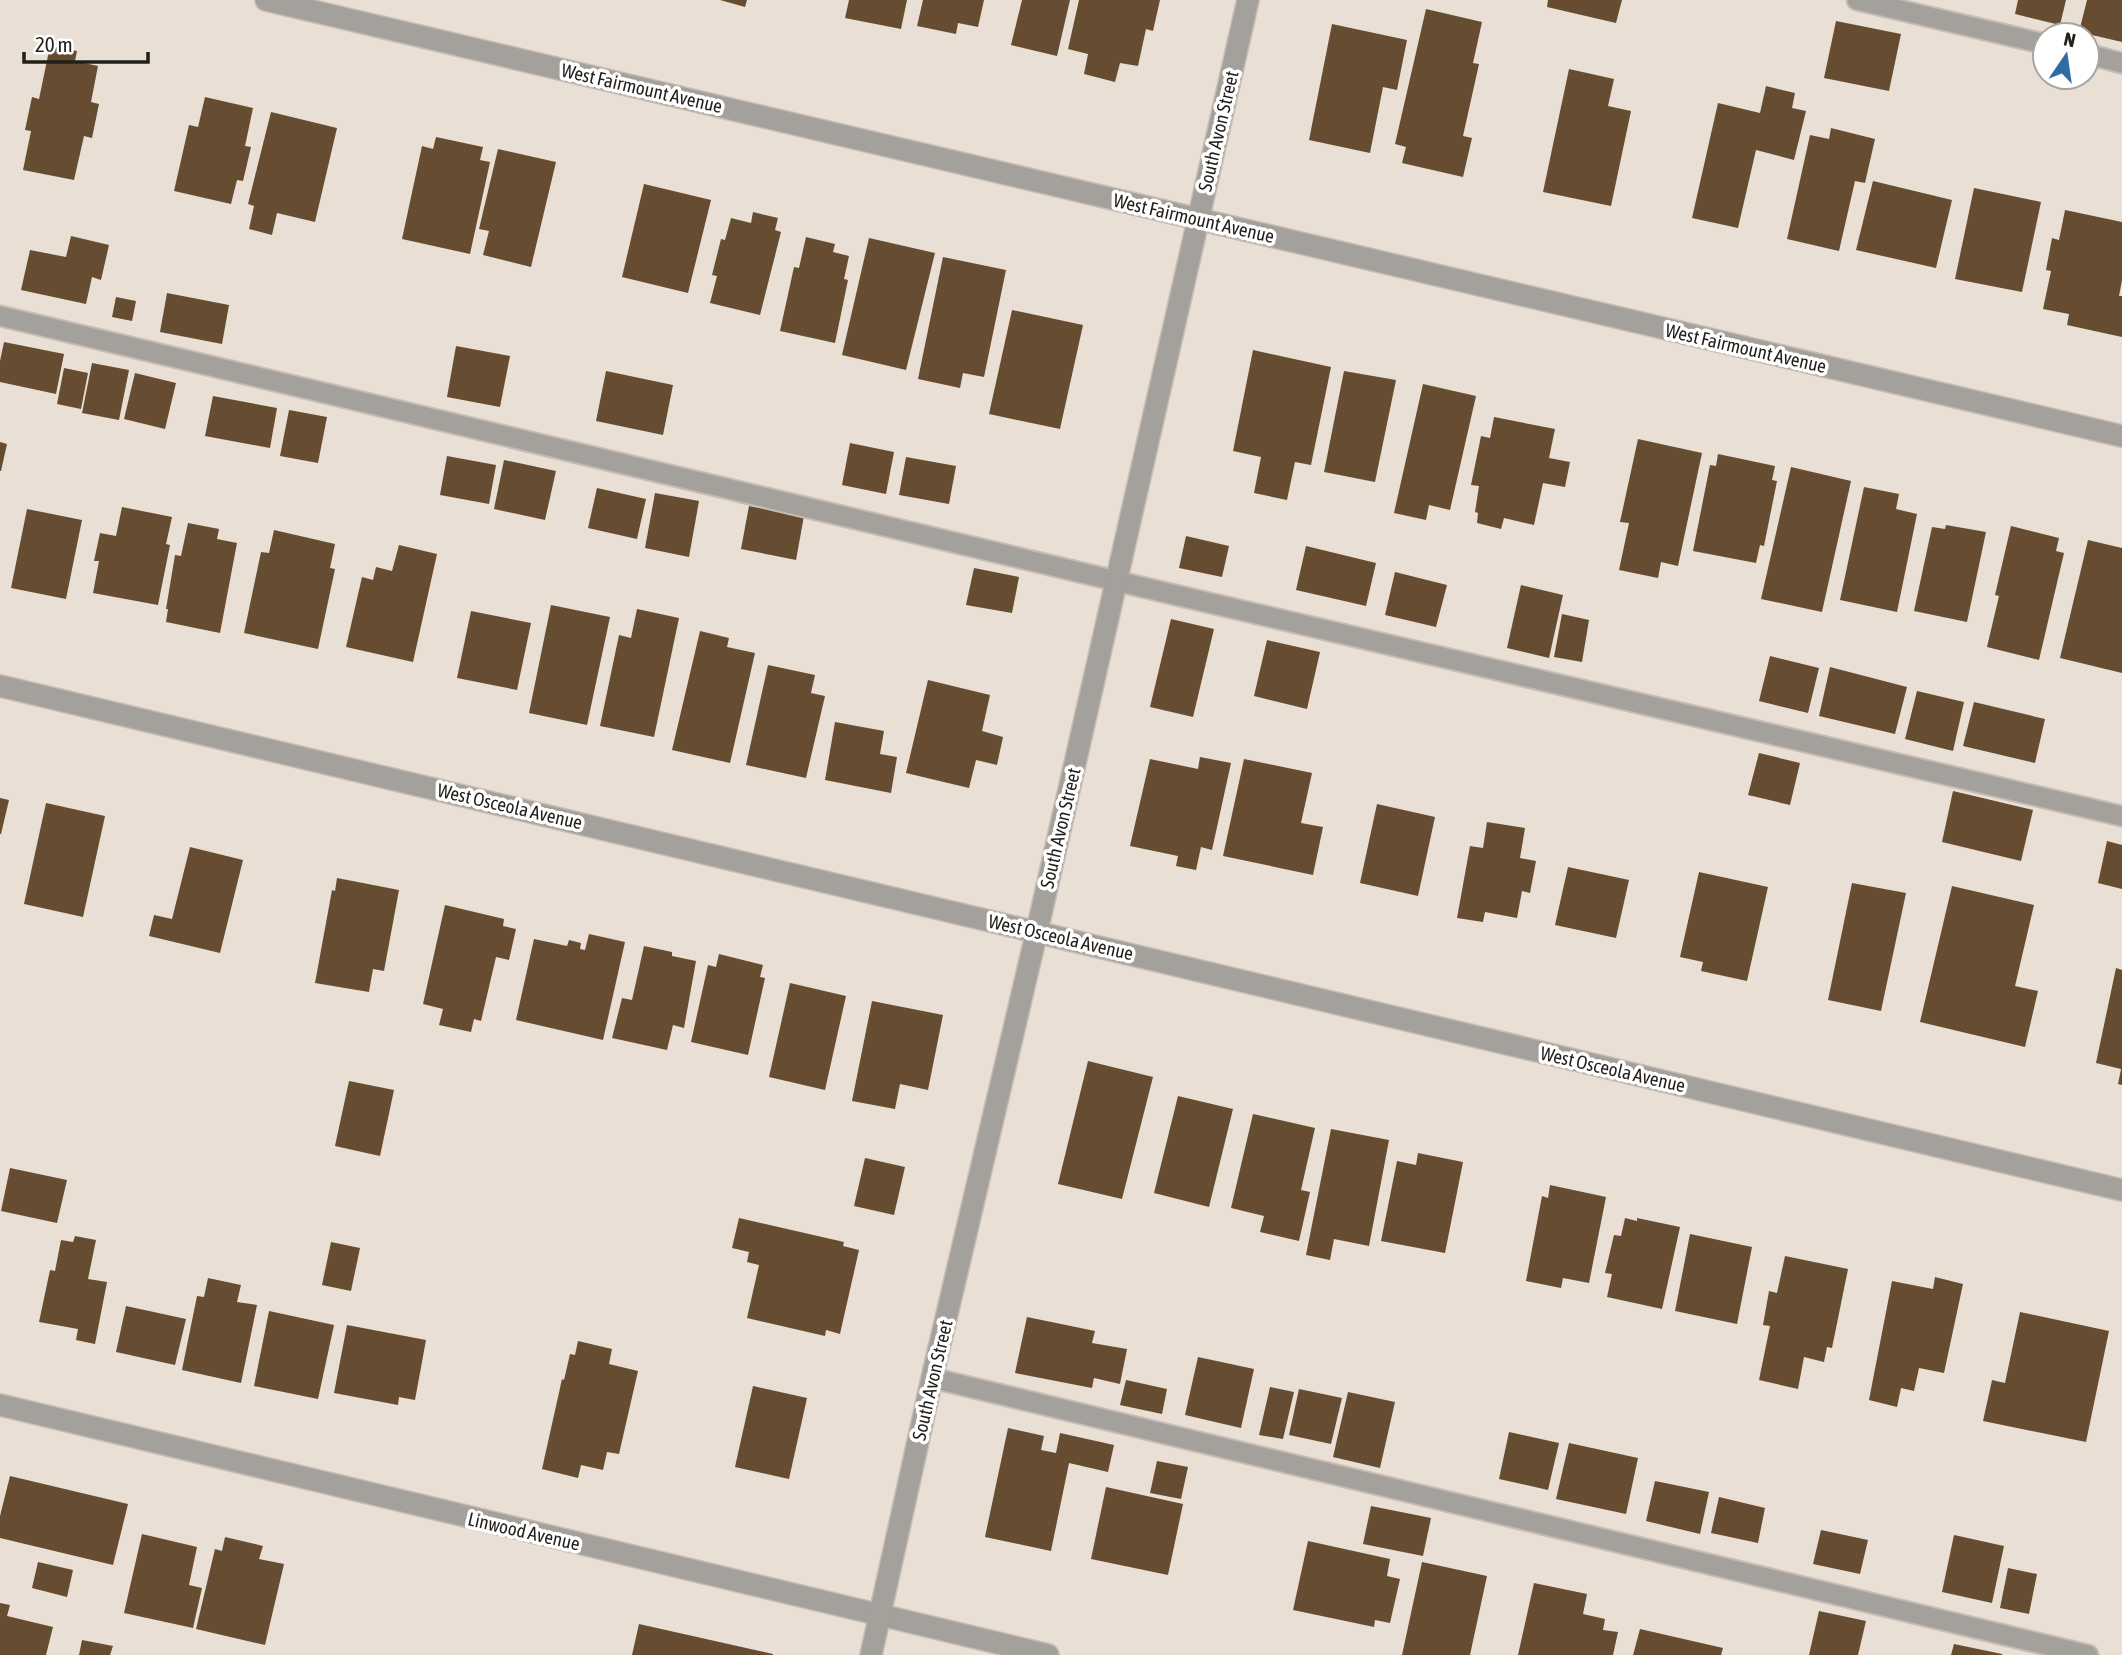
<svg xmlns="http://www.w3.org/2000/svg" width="2122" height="1655" viewBox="0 0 2122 1655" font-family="'Asap Condensed',sans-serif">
<rect width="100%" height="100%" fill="#eadfd5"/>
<!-- building -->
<g fill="#664d32">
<polygon points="720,0 747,0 745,7"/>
<polygon points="849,0 907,0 901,29 845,18"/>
<polygon points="923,0 984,0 978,27 958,23 956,34 917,26"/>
<polygon points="1022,0 1070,0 1057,56 1011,45"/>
<polygon points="1079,0 1160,0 1153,31 1146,29 1138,66 1120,63 1115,82 1084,74 1088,54 1068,49"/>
<polygon points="1548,0 1622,0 1616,23 1547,7"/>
<polygon points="2018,0 2066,0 2060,25 2015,14"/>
<polygon points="2087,0 2122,0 2122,42 2079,32"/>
<polygon points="1426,9 1482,22 1473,63 1479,64 1463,136 1472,138 1463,177 1402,163 1406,147 1395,144"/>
<polygon points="1836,21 1901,34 1889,91 1824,78"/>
<polygon points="1332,24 1407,40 1397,90 1383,87 1370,153 1309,140"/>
<polygon points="50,46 77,51 75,61 98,66 91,102 99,104 92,138 84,136 74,180 23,170 31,131 25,130 32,97 39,99"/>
<polygon points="1569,69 1614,79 1608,106 1631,111 1611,206 1543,192"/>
<polygon points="1766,86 1795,93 1792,108 1806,111 1794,160 1756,150 1738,228 1692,218 1718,103 1760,113"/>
<polygon points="205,97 253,108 245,146 251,147 243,181 237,180 231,204 174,191 189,125 198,127"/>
<polygon points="271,112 337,128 315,222 277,213 272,235 249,229 254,206 248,204"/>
<polygon points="1831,128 1875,139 1865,183 1855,181 1839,251 1787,239 1810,135 1829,139"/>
<polygon points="436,137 483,147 480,160 490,162 470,254 402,239 422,146 433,149"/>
<polygon points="498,149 556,162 531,267 483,255 489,231 479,229"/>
<polygon points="1873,181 1952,200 1936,268 1856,250"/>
<polygon points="644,184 711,200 688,293 622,277"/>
<polygon points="1974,188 2041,202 2022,292 1955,279"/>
<polygon points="2065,210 2122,222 2122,280 2119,296 2122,296 2122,337 2067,325 2069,314 2043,309 2051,271 2046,270 2052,238 2059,240"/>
<polygon points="753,212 778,218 775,230 781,232 760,315 710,303 717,276 712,275 721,239 725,240 731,218 751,223"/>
<polygon points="71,236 109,245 101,280 92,277 86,304 21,290 30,250 66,257"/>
<polygon points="806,237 835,244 833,252 849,256 844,279 848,280 835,343 780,331 794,267 799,268"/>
<polygon points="869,238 935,253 906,370 842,355"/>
<polygon points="943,257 1006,270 984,377 963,373 960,388 918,379"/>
<polygon points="167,293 229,305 222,344 160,332"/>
<polygon points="116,297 136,301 132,321 112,317"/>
<polygon points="1012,310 1083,325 1060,429 989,414"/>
<polygon points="4,342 64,354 56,394 0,382 0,361"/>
<polygon points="456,346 510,356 500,407 447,397"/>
<polygon points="1253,350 1331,367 1311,465 1295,462 1287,500 1254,493 1261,457 1233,451"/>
<polygon points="92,363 129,370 119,420 82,413"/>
<polygon points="64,368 88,373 81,409 57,404"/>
<polygon points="606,371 673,385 663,435 596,421"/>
<polygon points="1344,371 1396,380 1375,482 1324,472"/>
<polygon points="135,373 176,383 165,429 124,419"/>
<polygon points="1423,384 1476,396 1450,510 1429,505 1426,520 1394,513"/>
<polygon points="213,396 277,408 270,448 205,436"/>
<polygon points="289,410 327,417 318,463 280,456"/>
<polygon points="1494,417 1555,429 1549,458 1570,462 1565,487 1543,483 1534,525 1504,518 1501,529 1477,523 1478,513 1475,512 1479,486 1471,485 1481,436 1490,438"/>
<polygon points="1638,439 1702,453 1678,566 1661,562 1658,578 1619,570 1629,523 1620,522"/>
<polygon points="0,442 7,444 1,471 0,471"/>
<polygon points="850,443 894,452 886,494 842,485"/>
<polygon points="1718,454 1775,466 1772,480 1777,481 1764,546 1760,545 1756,563 1693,551 1710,465 1716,466"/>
<polygon points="447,456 496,465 489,504 440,495"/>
<polygon points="906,457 956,466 949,504 899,495"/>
<polygon points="504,460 556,471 545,520 494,509"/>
<polygon points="1791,467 1851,481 1822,612 1761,599"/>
<polygon points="1864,487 1899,494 1896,509 1917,514 1897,612 1840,600"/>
<polygon points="597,488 646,499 637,539 588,528"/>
<polygon points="655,493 699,501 689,557 645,548"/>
<polygon points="749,506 804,516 796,560 741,549"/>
<polygon points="122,507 172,517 166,544 170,545 158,605 93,593 99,561 94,561 100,533 116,536"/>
<polygon points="27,509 82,520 66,599 11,588"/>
<polygon points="188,523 219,529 217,539 237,543 220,633 166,622 168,609 166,609 175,555 181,556"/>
<polygon points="1946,525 1986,532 1967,622 1914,611 1932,527 1945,529"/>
<polygon points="2011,526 2059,538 2056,551 2064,553 2039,660 1987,647 1999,596 1995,595"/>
<polygon points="274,530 335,544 330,568 335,569 318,649 244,633 261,552 269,553"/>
<polygon points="1186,536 1229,546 1222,577 1179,568"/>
<polygon points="2088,540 2122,548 2122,673 2060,658"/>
<polygon points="399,545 437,554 413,662 346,647 362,577 373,580 376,567 392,571"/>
<polygon points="1306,546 1376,563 1366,606 1296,590"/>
<polygon points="974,568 1019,577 1012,613 966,605"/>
<polygon points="1395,572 1447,585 1436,627 1385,615"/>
<polygon points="1521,585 1563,595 1549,658 1507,648"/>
<polygon points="551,605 610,617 587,725 529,713"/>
<polygon points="637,609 679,618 654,737 600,726 619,635 631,638"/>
<polygon points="471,611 531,623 517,690 457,678"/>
<polygon points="1562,614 1589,620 1582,662 1554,657"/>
<polygon points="1171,619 1214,629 1193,717 1150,707"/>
<polygon points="700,631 729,638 727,647 755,653 730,763 672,750"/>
<polygon points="1267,640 1320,652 1307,709 1254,696"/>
<polygon points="1770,656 1819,668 1808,713 1759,701"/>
<polygon points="768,665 815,675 811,693 825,696 806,778 746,765"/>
<polygon points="1830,667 1907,687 1895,734 1819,716"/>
<polygon points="928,680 990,695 982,731 1003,737 997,765 976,760 969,788 906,773"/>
<polygon points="1917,691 1964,702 1953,751 1905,739"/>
<polygon points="1974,702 2045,719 2035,763 1963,746"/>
<polygon points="835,722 884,731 880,754 897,757 891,793 825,780"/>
<polygon points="1759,753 1800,763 1790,805 1748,795"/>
<polygon points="1200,757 1231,763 1212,850 1201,847 1196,870 1176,866 1178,856 1130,846 1150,759 1198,769"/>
<polygon points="1244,759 1312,773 1301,823 1323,827 1313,875 1223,856"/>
<polygon points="1953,791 2033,810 2021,861 1942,842"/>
<polygon points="0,798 9,800 1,834 0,834"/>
<polygon points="46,803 105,816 83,917 24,904"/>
<polygon points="1377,804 1435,817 1418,896 1360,883"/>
<polygon points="1487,822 1525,828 1520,858 1536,861 1530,893 1522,891 1517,918 1485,912 1483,922 1457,918 1470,846 1483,848"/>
<polygon points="2107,841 2122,845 2122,889 2098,883"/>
<polygon points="190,847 243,860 220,953 149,936 154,915 172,919"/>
<polygon points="1568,867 1629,880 1616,938 1555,925"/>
<polygon points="1699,872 1768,887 1747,981 1701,971 1703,962 1680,957"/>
<polygon points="337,878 399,890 384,971 373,969 369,992 315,983 332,890 335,891"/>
<polygon points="1852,883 1906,893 1881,1011 1828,1000"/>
<polygon points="1952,886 2034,905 2015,986 2038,991 2025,1047 1920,1022"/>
<polygon points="445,905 504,919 503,926 516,929 509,960 496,957 481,1021 474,1019 471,1032 439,1025 443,1009 423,1004"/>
<polygon points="589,934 625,942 603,1040 516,1020 534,939 567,946 569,940 581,943 580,949 585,950"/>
<polygon points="644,946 672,952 672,956 696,961 684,1028 673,1025 667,1050 612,1038 622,998 632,1000"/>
<polygon points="719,954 763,965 760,977 765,978 748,1055 691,1042 708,965 716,967"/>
<polygon points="2116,968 2122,970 2122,1085 2118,1084 2121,1069 2096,1063"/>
<polygon points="790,983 846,996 825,1090 769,1077"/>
<polygon points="872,1001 943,1015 928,1090 900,1084 895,1109 852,1101"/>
<polygon points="1088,1061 1153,1077 1122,1199 1058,1184"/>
<polygon points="349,1081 394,1090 380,1156 335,1146"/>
<polygon points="1178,1096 1233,1109 1209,1207 1154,1193"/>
<polygon points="1253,1114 1315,1128 1301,1190 1310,1192 1299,1241 1260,1232 1264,1216 1231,1208"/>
<polygon points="1331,1129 1389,1140 1369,1246 1334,1239 1330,1260 1306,1255"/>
<polygon points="1418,1153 1463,1162 1445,1253 1381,1241 1397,1161 1416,1165"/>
<polygon points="865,1158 905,1167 894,1215 854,1206"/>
<polygon points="10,1168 67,1180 57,1223 1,1211"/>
<polygon points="1550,1185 1606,1197 1589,1283 1563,1278 1561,1288 1526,1281 1542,1196 1548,1198"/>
<polygon points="739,1218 844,1242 843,1246 859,1250 840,1334 826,1330 825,1336 747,1318 759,1265 747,1262 749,1252 732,1248"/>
<polygon points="1625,1218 1637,1221 1637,1218 1680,1227 1662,1309 1607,1297 1612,1274 1605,1273 1614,1235 1621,1236"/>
<polygon points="1690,1234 1752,1247 1737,1324 1675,1311"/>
<polygon points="75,1236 96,1240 88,1279 107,1282 95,1344 76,1340 78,1329 39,1322 50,1270 55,1271 61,1240 73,1242"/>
<polygon points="331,1242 360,1248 351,1291 322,1285"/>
<polygon points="1785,1256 1848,1269 1832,1348 1827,1347 1824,1362 1804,1357 1798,1389 1759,1380 1770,1326 1763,1325 1769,1291 1777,1293"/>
<polygon points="1935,1277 1963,1284 1944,1373 1919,1368 1914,1391 1901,1388 1897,1407 1869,1400 1892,1281 1933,1289"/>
<polygon points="208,1278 241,1285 237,1302 257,1305 241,1383 182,1370 197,1296 204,1297"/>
<polygon points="126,1306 186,1319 175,1365 116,1352"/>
<polygon points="269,1311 334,1325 318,1399 254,1386"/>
<polygon points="2020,1312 2109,1331 2086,1442 1983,1421 1992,1380 2005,1383"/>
<polygon points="1027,1317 1095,1331 1092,1343 1127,1349 1120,1384 1094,1378 1092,1388 1015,1373"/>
<polygon points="347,1325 426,1340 415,1400 399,1397 398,1405 334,1393"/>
<polygon points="578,1341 612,1349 609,1364 638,1371 619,1454 607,1452 603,1470 581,1465 578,1478 542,1469 562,1379 564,1380 570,1354 575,1355"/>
<polygon points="1198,1357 1254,1369 1241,1428 1185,1415"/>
<polygon points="1126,1380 1167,1389 1162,1414 1120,1405"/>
<polygon points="753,1386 807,1398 789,1479 735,1467"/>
<polygon points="1270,1387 1294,1392 1283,1439 1259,1435"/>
<polygon points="1299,1389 1342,1398 1331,1444 1289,1435"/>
<polygon points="1348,1392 1395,1402 1380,1468 1333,1457"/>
<polygon points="1008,1428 1044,1436 1041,1450 1056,1453 1060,1433 1114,1445 1108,1472 1069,1463 1051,1551 985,1537"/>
<polygon points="1509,1432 1559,1443 1548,1490 1499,1479"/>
<polygon points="1569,1443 1638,1458 1626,1514 1556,1499"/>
<polygon points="1157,1461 1188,1467 1181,1499 1150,1493"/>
<polygon points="10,1476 128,1504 113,1565 0,1538 0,1516"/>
<polygon points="1655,1481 1709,1492 1700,1534 1646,1521"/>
<polygon points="1106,1487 1183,1504 1168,1575 1091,1559"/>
<polygon points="1719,1497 1765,1508 1758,1543 1711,1533"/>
<polygon points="1371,1506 1431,1518 1423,1556 1363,1544"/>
<polygon points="1821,1530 1868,1540 1860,1574 1813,1564"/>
<polygon points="142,1534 197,1547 189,1585 202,1588 193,1628 124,1613"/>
<polygon points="1954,1535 2004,1546 1992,1603 1942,1592"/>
<polygon points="225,1537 263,1546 259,1559 284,1564 265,1645 196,1629 215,1549 222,1551"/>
<polygon points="1308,1541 1390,1559 1387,1576 1400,1579 1390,1623 1375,1620 1374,1627 1293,1610"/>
<polygon points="38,1562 73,1570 67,1597 32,1588"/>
<polygon points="1422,1562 1487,1576 1470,1655 1402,1655"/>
<polygon points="2008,1568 2037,1574 2029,1614 2000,1608"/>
<polygon points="1534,1583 1587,1594 1583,1614 1605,1619 1603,1630 1618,1632 1613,1655 1518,1655"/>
<polygon points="0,1603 10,1605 7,1616 53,1627 46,1655 0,1655"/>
<polygon points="1819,1611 1866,1621 1858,1655 1809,1655"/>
<polygon points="639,1624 773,1654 773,1655 632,1655"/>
<polygon points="1640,1629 1723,1648 1721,1655 1633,1655"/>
<polygon points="82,1640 113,1646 110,1655 79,1655"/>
<polygon points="1954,1644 2002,1654 2002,1655 1951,1655"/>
</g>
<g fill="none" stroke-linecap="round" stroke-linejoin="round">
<defs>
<g id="service">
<polyline points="1857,0 2045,44"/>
<polyline points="2087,54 2122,63"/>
<polyline points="0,316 1167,593 2122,816"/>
<polyline points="932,1378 2088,1655"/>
</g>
<g id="minor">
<polyline points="266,0 2122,436"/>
<polyline points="0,686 2122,1190"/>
<polyline points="0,1405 1048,1655"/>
<polyline points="871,1655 932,1378 1037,931 1248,0"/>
</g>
</defs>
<!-- service casing -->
<use href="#service" stroke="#c6bcb4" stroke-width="23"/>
<!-- minor casing -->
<use href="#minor" stroke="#c6bcb4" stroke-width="24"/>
<!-- service -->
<use href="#service" stroke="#a4a09c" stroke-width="19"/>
<!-- minor -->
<use href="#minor" stroke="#a4a09c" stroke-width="21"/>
</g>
<g text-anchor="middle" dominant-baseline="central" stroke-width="7" stroke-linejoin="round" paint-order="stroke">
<!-- street labels -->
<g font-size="19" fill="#221f1b" stroke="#fff">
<text transform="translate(642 88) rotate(13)">West Fairmount Avenue</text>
<text transform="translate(1218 131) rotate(-77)">South Avon Street</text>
<text transform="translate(1194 218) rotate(13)">West Fairmount Avenue</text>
<text transform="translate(1746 348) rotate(13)">West Fairmount Avenue</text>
<text transform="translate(510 806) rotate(13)">West Osceola Avenue</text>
<text transform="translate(1060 828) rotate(-77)">South Avon Street</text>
<text transform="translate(1061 937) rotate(13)">West Osceola Avenue</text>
<text transform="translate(1613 1069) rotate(13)">West Osceola Avenue</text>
<text transform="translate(932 1380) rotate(-77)">South Avon Street</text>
<text transform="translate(524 1531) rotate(13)">Linwood Avenue</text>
</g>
</g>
<!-- north arrow -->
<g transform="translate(2066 56) rotate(13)"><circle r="33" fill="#ffffff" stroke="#a7a5a4" stroke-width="2"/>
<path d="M0-5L12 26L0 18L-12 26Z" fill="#2e6ca3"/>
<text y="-10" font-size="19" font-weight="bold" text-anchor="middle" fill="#221f1b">N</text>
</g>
<!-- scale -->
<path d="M24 52v10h124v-10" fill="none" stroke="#221f1b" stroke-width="3.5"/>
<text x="35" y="52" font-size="21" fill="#221f1b" stroke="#ffffff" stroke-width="5" paint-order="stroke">20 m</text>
</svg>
